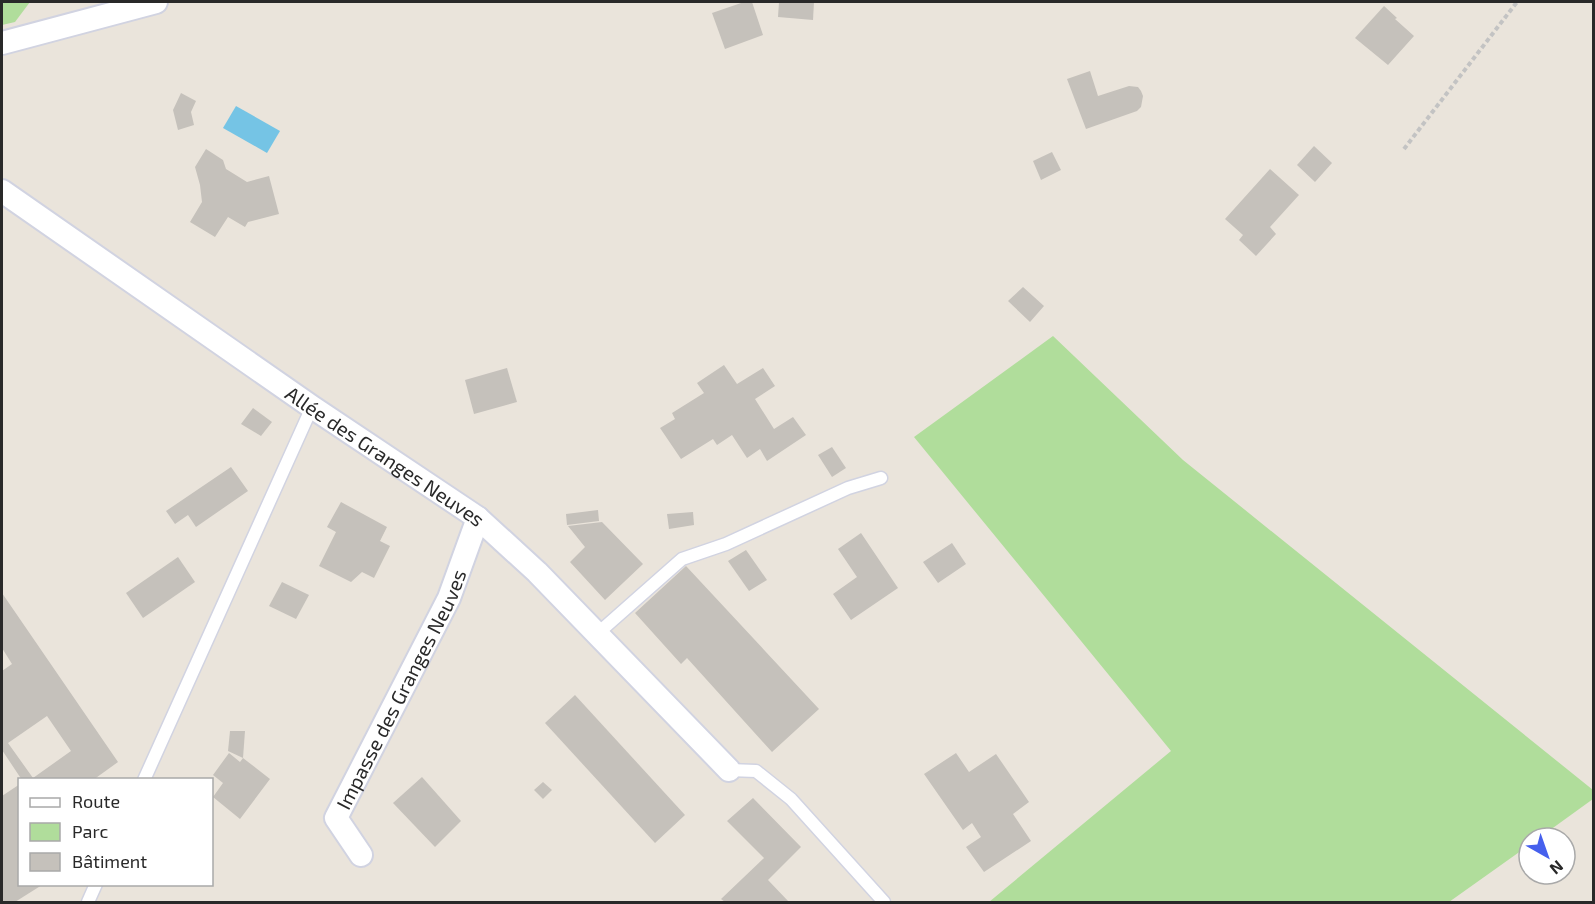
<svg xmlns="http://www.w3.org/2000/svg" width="1595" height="904" viewBox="0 0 1595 904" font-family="'Exo 2',sans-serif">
<rect width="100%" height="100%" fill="#eae4db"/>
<!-- green -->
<g fill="#b0dd9b">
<polygon points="2,2 30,2 15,22 2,25"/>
<polygon points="1053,336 1183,460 1593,790 1593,799 1539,838 1529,838 1529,845 1449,902 989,902 1171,751 914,437"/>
</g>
<!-- water -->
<polygon fill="#75c4e5" points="236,106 280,131 267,153 223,128"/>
<!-- building -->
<g fill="#c5c1bb" fill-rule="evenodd">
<polygon points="744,2 752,2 763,35 725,49 712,13"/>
<polygon points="779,2 814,2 813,20 778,17"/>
<polygon points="1384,6 1397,18 1395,19 1414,36 1388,65 1355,38"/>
<polygon points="1090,71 1098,96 1129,86 1138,87 1141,91 1143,96 1141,107 1137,111 1086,129 1067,79"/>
<polygon points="181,93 196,101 191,112 194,125 178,130 173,110"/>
<polygon points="1314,146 1332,163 1315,182 1297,165"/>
<polygon points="206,149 223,160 226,169 247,182 269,176 279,214 248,222 245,227 228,217 215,237 190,222 202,202 200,185 195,167"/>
<polygon points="1052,152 1061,170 1041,180 1033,161"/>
<polygon points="1270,169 1299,195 1270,227 1276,234 1256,256 1239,240 1243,235 1225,219"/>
<polygon points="1023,287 1044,306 1030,322 1008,301"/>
<polygon points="724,365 737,384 763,368 775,386 755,399 774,429 793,417 806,435 767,461 760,449 747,458 732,435 717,445 713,439 681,459 660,428 675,419 672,413 704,393 697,383"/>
<polygon points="507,368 517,402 474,414 465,380"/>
<polygon points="253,408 272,422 261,436 241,424"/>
<polygon points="832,447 846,468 832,477 818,455"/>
<polygon points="231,467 248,491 196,527 188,515 175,524 166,511"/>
<polygon points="341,502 387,527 380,541 390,546 374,578 362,572 351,582 319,566 336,532 327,527"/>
<polygon points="598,510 599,521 567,525 566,514"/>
<polygon points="693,512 694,525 669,529 667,514"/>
<polygon points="602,522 643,564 605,600 570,562 585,547 568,526"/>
<polygon points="861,533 898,588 851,620 833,594 857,577 838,549"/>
<polygon points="952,543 966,564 938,583 923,562"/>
<polygon points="746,550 767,580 749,591 728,561"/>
<polygon points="178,557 195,582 143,618 126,593"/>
<polygon points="686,566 819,709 772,752 687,658 681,664 635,613"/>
<polygon points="282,582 309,595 296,619 269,606"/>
<path d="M2,593L118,762L93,780H22L2,750V671L12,664L2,648ZM47,716L71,751L33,778L8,743Z"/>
<polygon points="575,695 685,815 655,843 545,723"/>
<polygon points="230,731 245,731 243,758 228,751"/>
<polygon points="229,753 240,762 243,758 270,779 240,819 213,797 223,783 213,775"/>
<polygon points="956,753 969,772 996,754 1029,802 1013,814 1031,841 984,872 966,847 981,837 972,823 963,830 924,774"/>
<polygon points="422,777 461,821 435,847 393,803"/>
<polygon points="543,782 552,790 543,799 534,790"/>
<polygon points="20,784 20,885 42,885 15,902 2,902 2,796"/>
<polygon points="753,798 801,847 768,880 789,902 725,902 721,899 764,858 727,821"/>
</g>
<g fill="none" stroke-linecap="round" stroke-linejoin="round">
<defs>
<g id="service">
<polyline points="597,634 682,559 726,544 848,488 881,478"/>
<polyline points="729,770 756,771 791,799 884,902"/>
<polyline points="144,780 312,407"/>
<polyline points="88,902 96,884"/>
</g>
<g id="minor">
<polyline points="2,43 156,2"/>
<path id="s1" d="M2,191L312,407L478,518L537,572L729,770"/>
<path id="s2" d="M361,855L336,818L449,598L478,518"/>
</g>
</defs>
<!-- service casing -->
<use href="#service" stroke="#d1d3e1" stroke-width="15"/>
<!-- minor casing -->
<use href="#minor" stroke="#d1d3e1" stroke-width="26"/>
<!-- path -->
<polyline stroke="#c3c3c3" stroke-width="4" stroke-dasharray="4.5 3" stroke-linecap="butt" points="1404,149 1517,2"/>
<!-- service -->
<use href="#service" stroke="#fff" stroke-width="12"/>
<!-- minor -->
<use href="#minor" stroke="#fff" stroke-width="22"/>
</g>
<g text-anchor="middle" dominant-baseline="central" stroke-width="4.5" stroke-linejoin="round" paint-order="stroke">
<!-- street labels -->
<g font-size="20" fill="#292929" stroke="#fff">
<text stroke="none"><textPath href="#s1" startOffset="466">Allée des Granges Neuves</textPath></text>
<text stroke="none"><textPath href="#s2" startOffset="189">Impasse des Granges Neuves</textPath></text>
</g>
</g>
<!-- border -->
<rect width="1595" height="904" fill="none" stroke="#292929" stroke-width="6"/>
<!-- legend -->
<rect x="18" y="778" width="195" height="108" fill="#ffffff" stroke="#a9a9a9" stroke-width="1.5"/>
<rect x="30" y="798" width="30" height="9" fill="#ffffff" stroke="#a9a9a9" stroke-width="1.5"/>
<text x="72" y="808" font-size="18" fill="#292929">Route</text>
<rect x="30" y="823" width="30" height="18" fill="#b0dd9b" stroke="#a9a9a9" stroke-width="1.5"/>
<text x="72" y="838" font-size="18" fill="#292929">Parc</text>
<rect x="30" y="853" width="30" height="18" fill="#c5c1bb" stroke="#a9a9a9" stroke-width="1.5"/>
<text x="72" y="868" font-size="18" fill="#292929">Bâtiment</text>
<!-- north arrow -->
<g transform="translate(1547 856) rotate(140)"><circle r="28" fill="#ffffff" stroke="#a9a9a9" stroke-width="1.5"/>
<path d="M0-4.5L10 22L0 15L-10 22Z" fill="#4660ed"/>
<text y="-9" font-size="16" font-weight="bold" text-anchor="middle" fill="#292929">N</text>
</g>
</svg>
